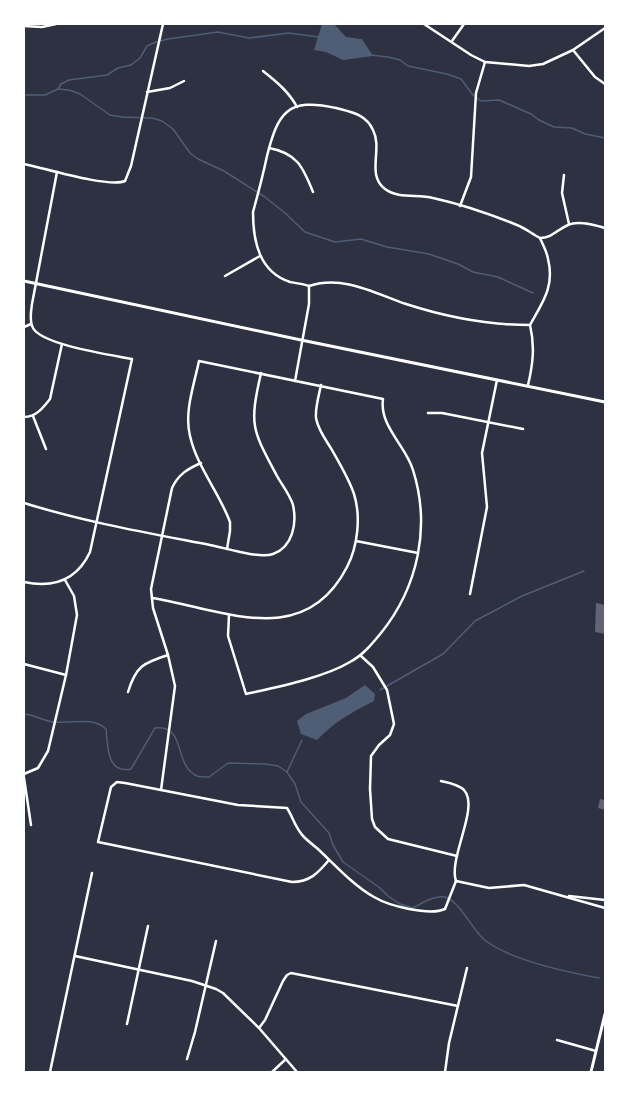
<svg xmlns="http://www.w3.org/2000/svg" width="629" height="1096" viewBox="0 0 629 1096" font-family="'DM Sans',sans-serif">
<rect width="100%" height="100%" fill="#2d3142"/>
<!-- water -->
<g fill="#4f5d75">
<polygon points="322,24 334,24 346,37 362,39 373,56 343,60 326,52 314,50"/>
<path d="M365,685L375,694L374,701C352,712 333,723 317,740L301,734L297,721L306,714L346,698Z"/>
</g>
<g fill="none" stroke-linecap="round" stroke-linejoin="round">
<!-- stream -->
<g stroke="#4f5d75" stroke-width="1.5">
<polyline points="371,55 388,57 400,60 408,66 447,74 461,79 473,95 481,101 499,100 531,114 539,120 554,127 572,128 585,134 605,138"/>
<polyline points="58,89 61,84 69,80 107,75 118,68 131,65 140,58 147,46 156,42 168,39 218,32 249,38 289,33 319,37"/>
<polyline points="24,95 45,95 58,89 69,90 80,94 110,115 122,117 152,118 162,121 173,129 190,153 198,159 224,171 265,197 285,213 305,232 335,242 361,239 387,247 429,254 458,264 473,272 498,277 533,293"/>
<polyline points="380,690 443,654 475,621 522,596 584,571"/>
<path d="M24,714C35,715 44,721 54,722C72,724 92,716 106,729C108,745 106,774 131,769L155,728C187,724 173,766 197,776C200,777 206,777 209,777L228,763L265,764L278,766L287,772L295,784L301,802L329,833L333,845L343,862L380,888L388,896L400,904L413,908C422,903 435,895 445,897C461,902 473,932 486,941C513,961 566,972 599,978"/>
<polyline points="287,772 302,740"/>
</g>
</g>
<!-- building -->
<g fill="#626471">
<polygon points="596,603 605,605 605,634 595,632"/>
<polygon points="600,799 605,800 605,810 598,808"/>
</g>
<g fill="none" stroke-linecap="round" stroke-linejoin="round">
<!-- minor -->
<g stroke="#fff" stroke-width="2.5">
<polyline points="424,24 471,55 485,62 529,66 543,64 573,50 605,28"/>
<polyline points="24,26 42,27 56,24"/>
<polyline points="452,41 464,24"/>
<polyline points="573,50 595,77 605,84"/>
<path d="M263,71C277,82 289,92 297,107"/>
<polyline points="147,92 170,88 184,81"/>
<path d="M269,148C297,153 303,167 313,192"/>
<path d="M24,164C44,168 108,188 125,181L131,166L163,24"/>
<polyline points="564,175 562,193 569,224"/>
<polyline points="460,206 471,177 476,93 485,62"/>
<polyline points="225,276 260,256"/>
<path d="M309,286C303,284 296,283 290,282C259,272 253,241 253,212C258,194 263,175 267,156C278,113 287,97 336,108C351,112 366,114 373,130C383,149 366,175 385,189C398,199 418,194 433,198C460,204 490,214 517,225C525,228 532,234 540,238C552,238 558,229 568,225C578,220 595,225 605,228"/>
<path d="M309,286C344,275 374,293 406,304C446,317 488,325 530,325"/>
<polyline points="24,327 31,324"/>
<polyline points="295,381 309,304 309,286"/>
<path d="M528,385C533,364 535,346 530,325C542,303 555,287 548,259C547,252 543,245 540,238"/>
<polyline points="428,413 442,413 523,429"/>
<polyline points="33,416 46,449"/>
<path d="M24,417C36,417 43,408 50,399L62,344"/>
<path d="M24,503C85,522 148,533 210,545C226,548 259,559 273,554C293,547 297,523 293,505C290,495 282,485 277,476C252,429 249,426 261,373"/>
<polyline points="356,541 418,553"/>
<path d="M227,549L230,531V522C219,492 197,467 190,436C184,412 194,385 199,361L383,399C379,426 406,446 413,470C431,527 418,587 381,633C372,644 363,655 350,662C323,678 277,687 246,694L228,636L229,615"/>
<path d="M24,582C53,588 77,580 90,552L132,359C112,355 42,345 33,328C29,321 31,311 32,304L57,172"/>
<polyline points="470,594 487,507 482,453 497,380"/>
<path d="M152,598C222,609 304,651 347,567C358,546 361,516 354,494C349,479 340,464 332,450C326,440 318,430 316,418C315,408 319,395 321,385"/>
<polyline points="361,656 373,667 387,690 394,724 390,735 379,745 371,756 370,789 372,819 375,827 388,839 457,856"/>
<polyline points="24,664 66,675"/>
<path d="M128,692C136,666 143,663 168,655"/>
<polyline points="24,774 38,768 48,751 66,675 77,615 74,596 65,580"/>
<polyline points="24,778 31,825"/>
<path d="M441,781C449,783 458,784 464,790C480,807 448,858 456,881"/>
<path d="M161,790L175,686L168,655L153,608L151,589L172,488C178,475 187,469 201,463"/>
<path d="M329,860C318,873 310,882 292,882L98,842L111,787L117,782L125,783L238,805L287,808C293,817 295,828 304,837C308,841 313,845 318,849C335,865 353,885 374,897C389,906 429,916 445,909L456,881"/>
<polyline points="456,881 489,888 524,885 605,908"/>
<polyline points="569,896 605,900"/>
<polyline points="75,956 192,981 216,989 223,993 259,1028 297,1072"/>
<polyline points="127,1024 148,926"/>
<polyline points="259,1028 265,1020 283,981 287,975 291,973 458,1006"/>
<polyline points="557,1040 596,1051"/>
<polyline points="187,1059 195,1032 216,941"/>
<polyline points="50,1072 92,873"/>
<polyline points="272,1072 286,1059"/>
<polyline points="445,1072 449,1043 467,968"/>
</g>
<!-- tertiary -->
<polyline stroke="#fff" stroke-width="3" points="24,281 301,340 605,402"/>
<!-- secondary -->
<polyline stroke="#fff" stroke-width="3" points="591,1072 605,1014"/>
</g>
<!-- border -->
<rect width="629" height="1096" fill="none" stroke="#ffffff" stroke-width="50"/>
</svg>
